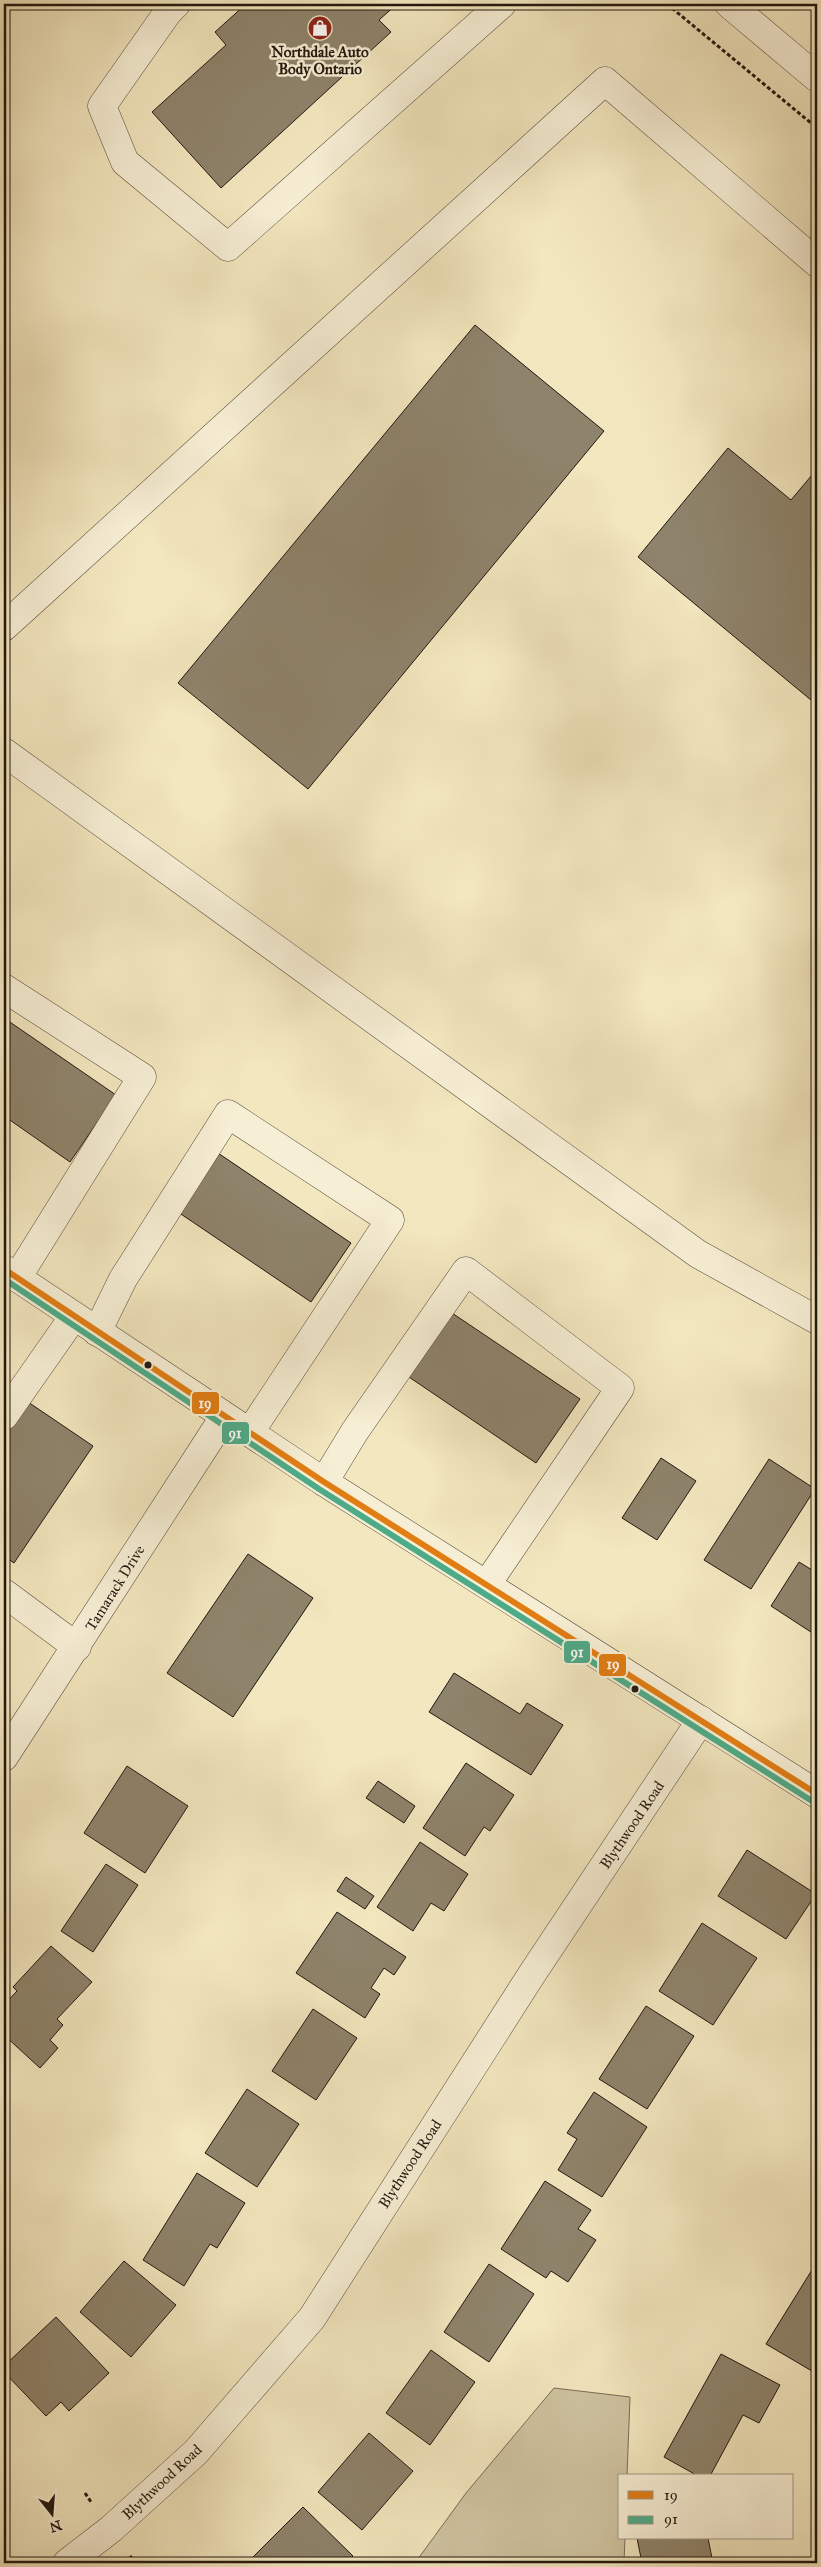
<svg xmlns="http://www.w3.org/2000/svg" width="821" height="2567" viewBox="0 0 821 2567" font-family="'IM FELL Great Primer',serif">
<rect width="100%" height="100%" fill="#f3e7bf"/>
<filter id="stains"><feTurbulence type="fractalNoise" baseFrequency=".004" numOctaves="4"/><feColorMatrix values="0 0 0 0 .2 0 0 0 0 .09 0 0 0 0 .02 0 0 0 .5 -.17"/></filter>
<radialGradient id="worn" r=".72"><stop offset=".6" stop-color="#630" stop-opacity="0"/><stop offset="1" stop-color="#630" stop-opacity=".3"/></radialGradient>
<!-- green -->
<polygon fill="#cfc4a1" stroke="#786e58" points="554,2388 630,2397 627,2476 620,2476 620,2538 625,2538 624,2563 415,2563 466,2493"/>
<!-- building -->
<g fill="#8e836b" stroke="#21170f">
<polygon points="246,4 397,4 379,20 391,32 221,188 152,112 226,45 215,32"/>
<polygon points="475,325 604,431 308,789 178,683"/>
<polygon points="728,448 791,500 817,469 817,705 638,557"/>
<polygon points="4,1018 116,1095 70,1162 4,1116"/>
<polygon points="212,1149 351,1243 311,1302 172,1208"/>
<polygon points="446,1309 580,1399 536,1463 403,1373"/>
<polygon points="28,1402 93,1446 14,1563 4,1556 4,1438"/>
<polygon points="661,1458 696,1481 657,1540 622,1518"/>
<polygon points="769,1459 815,1489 751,1589 704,1560"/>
<polygon points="248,1554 313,1598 233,1717 167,1673"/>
<polygon points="799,1562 817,1573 817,1636 771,1606"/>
<polygon points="454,1673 520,1714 527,1703 563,1725 531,1775 429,1712"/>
<polygon points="466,1763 514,1795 490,1831 484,1827 465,1856 423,1828"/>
<polygon points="127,1766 188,1806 145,1873 84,1833"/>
<polygon points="378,1781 415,1806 404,1823 366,1798"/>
<polygon points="420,1842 468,1874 444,1911 431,1903 413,1931 377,1907"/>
<polygon points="747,1850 816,1894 786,1939 718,1896"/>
<polygon points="106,1864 138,1885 93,1952 61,1931"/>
<polygon points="346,1877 374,1896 365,1909 337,1891"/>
<polygon points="337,1912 406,1957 394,1975 384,1968 371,1988 380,1994 365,2018 296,1973"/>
<polygon points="702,1923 757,1958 713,2025 659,1991"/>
<polygon points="51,1946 92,1982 57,2019 63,2025 50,2040 58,2048 40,2068 4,2035 4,2005 17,1991 13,1987"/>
<polygon points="646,2006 694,2036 647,2109 599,2079"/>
<polygon points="313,2009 357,2038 316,2100 272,2071"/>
<polygon points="247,2089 299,2124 257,2187 205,2153"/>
<polygon points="594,2092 647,2127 602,2197 558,2170 577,2139 567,2133"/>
<polygon points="197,2173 245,2203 217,2248 210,2244 184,2286 143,2260"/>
<polygon points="545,2181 591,2210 578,2229 596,2240 568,2282 551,2271 546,2278 501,2249"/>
<polygon points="124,2261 176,2305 131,2357 80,2312"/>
<polygon points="489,2264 534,2294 489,2362 444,2332"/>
<polygon points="815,2265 817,2266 817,2374 766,2344"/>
<polygon points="56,2317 109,2373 69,2411 61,2402 46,2416 4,2372 4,2366"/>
<polygon points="431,2350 475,2382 430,2445 386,2413"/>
<polygon points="721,2354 780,2385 759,2423 743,2415 710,2476 698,2476 664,2457"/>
<polygon points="369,2433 413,2471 362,2530 318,2492"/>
<polygon points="303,2507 353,2556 346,2563 247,2563"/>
<polygon points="637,2538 708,2538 713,2563 642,2563"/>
</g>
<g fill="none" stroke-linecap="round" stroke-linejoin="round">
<defs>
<g id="minor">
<polyline points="176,4 168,12 102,106 125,162 228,247 502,4"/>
<polyline points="729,4 817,78"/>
<polyline points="4,627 605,81 817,263"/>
<polyline points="4,752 698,1254 817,1320"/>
<polyline points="4,988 142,1077 17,1278"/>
<polyline points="4,1269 324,1482 817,1794"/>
<polyline points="97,1332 123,1279 228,1114 390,1220 250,1432"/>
<polyline points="4,1416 74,1316"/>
<polyline points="324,1482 355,1431 466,1271 620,1388 487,1584"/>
<polyline points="4,1593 77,1647"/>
<polyline points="4,1757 224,1417"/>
<polyline points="67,2563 111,2529 196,2452 312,2318 532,1974 701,1720"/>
</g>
</defs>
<!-- minor casing -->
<use href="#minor" stroke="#564b3b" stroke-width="29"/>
<!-- path -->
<g stroke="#21170f" stroke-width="3" stroke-dasharray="4 2.5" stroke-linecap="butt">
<polyline points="667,4 817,128"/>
<polyline points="85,2493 91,2502"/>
<polyline points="130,2556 136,2563"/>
</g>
<!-- minor -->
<use href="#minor" stroke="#f7efd5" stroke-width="28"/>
<defs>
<polyline id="bus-1" points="4,1269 324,1482 817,1794"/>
<polyline id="bus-2" points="4,1279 319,1489 812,1801"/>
</defs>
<!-- bus-1 casing -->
<use href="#bus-1" stroke="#f7efd5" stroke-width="10"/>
<!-- bus-2 casing -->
<use href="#bus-2" stroke="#f7efd5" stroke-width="10"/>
<!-- bus-1 -->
<use href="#bus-1" stroke="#e27d14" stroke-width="6"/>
<!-- bus-2 -->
<use href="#bus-2" stroke="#4eab88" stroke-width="6"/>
</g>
<!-- icons -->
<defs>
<symbol id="shop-disc" viewBox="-11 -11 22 22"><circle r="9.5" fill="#8f2418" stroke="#f7efd5"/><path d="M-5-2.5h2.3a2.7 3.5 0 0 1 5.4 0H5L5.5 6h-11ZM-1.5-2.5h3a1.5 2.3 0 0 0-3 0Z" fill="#fff"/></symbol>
</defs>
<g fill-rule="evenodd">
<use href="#shop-disc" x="306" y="14" width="28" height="28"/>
</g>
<!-- markers -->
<g fill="#21170f" stroke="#f7efd5" stroke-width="2">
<circle cx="148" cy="1365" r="4.5"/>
<circle cx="635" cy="1689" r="4.5"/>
</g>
<g text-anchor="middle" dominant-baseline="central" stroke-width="5" stroke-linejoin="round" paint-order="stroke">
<!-- poi labels -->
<g font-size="15" font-weight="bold" fill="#21170f" stroke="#f7efd5">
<text x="320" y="52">Northdale Auto<tspan x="320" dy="17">Body Ontario</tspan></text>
</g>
<!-- street labels -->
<g font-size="15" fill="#21170f" stroke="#f7efd5">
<text transform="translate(115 1588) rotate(-58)">Tamarack Drive</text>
<text transform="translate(632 1825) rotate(-56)">Blythwood Road</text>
<text transform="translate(410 2164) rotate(-57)">Blythwood Road</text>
<text transform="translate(162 2482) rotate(-43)">Blythwood Road</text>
</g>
</g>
<g stroke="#f7efd5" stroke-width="2">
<rect x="191" y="1391" width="29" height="24" rx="5" fill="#e27d14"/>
<rect x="221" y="1421" width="29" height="24" rx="5" fill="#4eab88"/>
<rect x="563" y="1640" width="28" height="24" rx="5" fill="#4eab88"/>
<rect x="598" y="1653" width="29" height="24" rx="5" fill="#e27d14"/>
</g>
<g font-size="14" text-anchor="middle" font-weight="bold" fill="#fff">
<text x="205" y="1408">19</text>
<text x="235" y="1438">91</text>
<text x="577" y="1657">91</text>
<text x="613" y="1669">19</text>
</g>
<!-- margin -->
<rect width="821" height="2567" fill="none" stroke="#f3e7bf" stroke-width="20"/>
<rect x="5" y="5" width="811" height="2557" fill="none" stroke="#21170f" stroke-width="2.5"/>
<rect x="10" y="10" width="801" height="2547" fill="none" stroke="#21170f"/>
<!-- legend -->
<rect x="618" y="2474" width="175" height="65" fill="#f7efd5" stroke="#a19986"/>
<rect x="628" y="2491" width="25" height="8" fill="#e27d14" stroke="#a19986"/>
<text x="664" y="2500" font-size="15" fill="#21170f">19</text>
<rect x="628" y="2516" width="25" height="8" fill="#4eab88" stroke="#a19986"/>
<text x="664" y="2524" font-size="15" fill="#21170f">91</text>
<!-- north arrow -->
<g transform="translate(52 2514) rotate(163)" stroke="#f7efd5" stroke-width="4" paint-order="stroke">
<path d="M0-4L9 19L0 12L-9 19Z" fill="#21170f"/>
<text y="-8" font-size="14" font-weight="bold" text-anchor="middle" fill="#21170f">N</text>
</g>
<rect width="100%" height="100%" filter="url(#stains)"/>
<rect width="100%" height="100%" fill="url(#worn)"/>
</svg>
